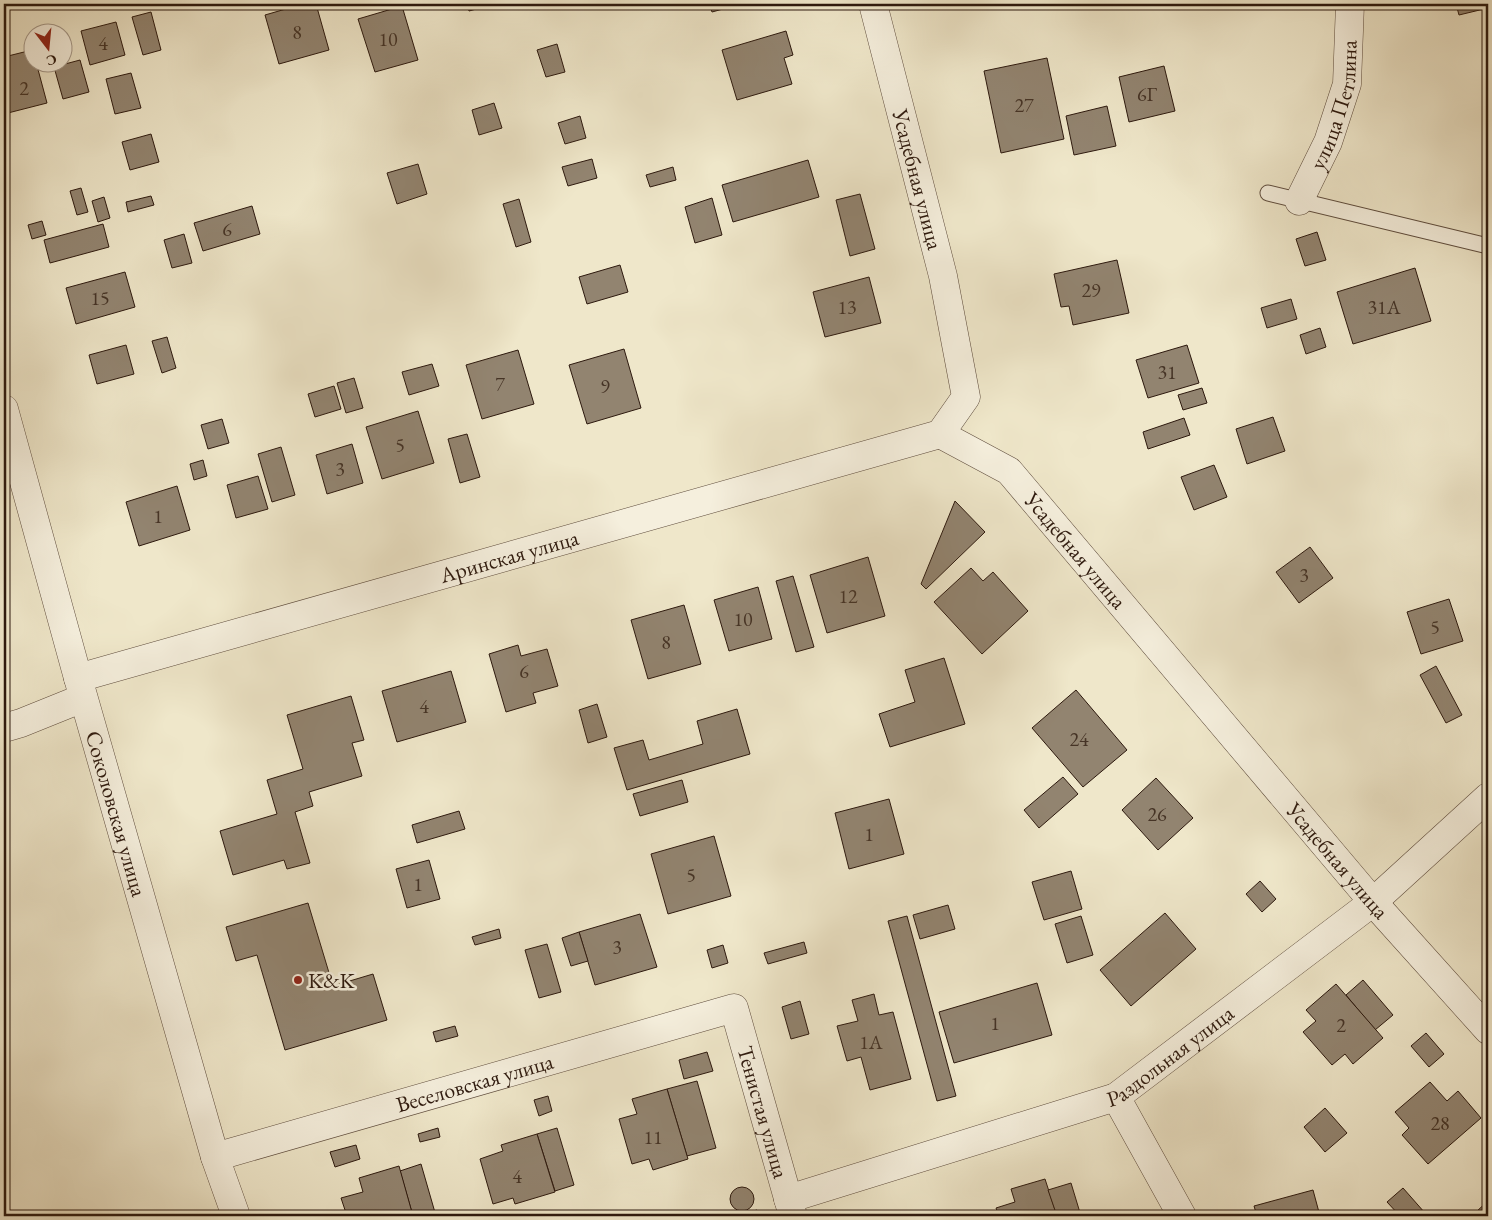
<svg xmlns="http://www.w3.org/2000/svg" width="1492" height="1220" viewBox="0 0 1492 1220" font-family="'EB Garamond',serif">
<rect width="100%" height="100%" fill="#efe7ca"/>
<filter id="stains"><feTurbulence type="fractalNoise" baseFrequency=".004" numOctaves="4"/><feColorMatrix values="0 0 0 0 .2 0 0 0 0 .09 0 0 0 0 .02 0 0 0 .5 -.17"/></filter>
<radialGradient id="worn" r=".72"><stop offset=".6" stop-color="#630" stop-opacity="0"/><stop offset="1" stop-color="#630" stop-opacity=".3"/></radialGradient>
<!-- building -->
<g fill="#928470" stroke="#2d190e">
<polygon points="303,4 316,4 329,50 279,64 265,15"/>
<polygon points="467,4 495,4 469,11"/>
<polygon points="709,4 741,4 712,12"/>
<polygon points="981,4 998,4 982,7"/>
<polygon points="1456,4 1488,4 1488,8 1459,15"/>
<polygon points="402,6 418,60 375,72 358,19"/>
<polygon points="151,12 161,50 143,55 132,17"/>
<polygon points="116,22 125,55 90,65 81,31"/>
<polygon points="786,31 793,55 784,58 792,84 737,100 722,50"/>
<polygon points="557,44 565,72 546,77 537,50"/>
<polygon points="32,50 32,62 36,62 47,103 4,114 4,73 6,72 4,57"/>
<polygon points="1047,58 1064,139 1001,153 984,71"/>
<polygon points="80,60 89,92 63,99 54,67"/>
<polygon points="1164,66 1175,111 1129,122 1119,77"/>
<polygon points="131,73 141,108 115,114 106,79"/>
<polygon points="494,103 502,128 479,135 472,110"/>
<polygon points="1107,106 1116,146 1074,155 1066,116"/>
<polygon points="580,116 586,138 565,144 558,123"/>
<polygon points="151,134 159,162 130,170 122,142"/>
<polygon points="592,159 597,178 568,186 562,167"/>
<polygon points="808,160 819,197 733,222 722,185"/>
<polygon points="418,164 427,194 397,204 387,173"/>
<polygon points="673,167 676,180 650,187 646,175"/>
<polygon points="81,188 88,212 77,215 70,191"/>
<polygon points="860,194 875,249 850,256 836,200"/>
<polygon points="151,196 154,205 128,212 126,202"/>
<polygon points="104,197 110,218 98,222 92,201"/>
<polygon points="712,198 722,235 695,243 685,207"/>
<polygon points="519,199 531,242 516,247 503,204"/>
<polygon points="252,206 260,234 203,251 194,223"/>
<polygon points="42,221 46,235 32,239 28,225"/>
<polygon points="103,224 109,247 50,263 44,240"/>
<polygon points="1317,232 1326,260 1305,266 1296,239"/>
<polygon points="184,234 192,263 172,268 164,240"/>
<polygon points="1117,260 1129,313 1073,325 1069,306 1061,307 1054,274"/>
<polygon points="620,265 628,292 587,304 579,277"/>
<polygon points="1415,268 1431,321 1353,344 1337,292"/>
<polygon points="125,272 135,307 76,324 66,288"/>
<polygon points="869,277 881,323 825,337 813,292"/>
<polygon points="1291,299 1297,319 1267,328 1261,308"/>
<polygon points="1320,328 1326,347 1306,354 1300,335"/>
<polygon points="167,337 176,368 162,373 152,341"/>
<polygon points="126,345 134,374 97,384 89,355"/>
<polygon points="1187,345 1199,383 1148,398 1136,360"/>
<polygon points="624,349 641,408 587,424 569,365"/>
<polygon points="518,350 534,404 482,419 466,365"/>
<polygon points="432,364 439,386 409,395 402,372"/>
<polygon points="354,378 363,408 346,413 337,383"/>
<polygon points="334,386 341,409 315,417 308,394"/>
<polygon points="1202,388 1207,403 1183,410 1178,395"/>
<polygon points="418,411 434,463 382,479 366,427"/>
<polygon points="1273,417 1285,451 1247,464 1236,429"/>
<polygon points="1184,418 1190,435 1148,449 1143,432"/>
<polygon points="222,419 229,443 208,449 201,425"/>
<polygon points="467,434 480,477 460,483 448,439"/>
<polygon points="352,444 363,483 327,494 316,455"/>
<polygon points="281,447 295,495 272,502 258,454"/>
<polygon points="203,460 207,476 194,480 190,464"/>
<polygon points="1214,465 1227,497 1194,510 1181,477"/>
<polygon points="258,476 268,509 236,518 227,485"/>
<polygon points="177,486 190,530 139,546 126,502"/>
<polygon points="955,501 985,532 926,589 921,584"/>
<polygon points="1310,547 1333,578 1299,603 1276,572"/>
<polygon points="868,557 885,616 827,633 810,575"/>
<polygon points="971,568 983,581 993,572 1028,611 982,654 934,602"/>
<polygon points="793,576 814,647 796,652 776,581"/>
<polygon points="758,587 772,639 729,651 714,600"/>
<polygon points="1449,599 1463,641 1421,654 1407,612"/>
<polygon points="684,605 701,664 648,679 631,620"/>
<polygon points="518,645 521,656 547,649 558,686 533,693 536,703 506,712 489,654"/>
<polygon points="1488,656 1488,670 1484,658"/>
<polygon points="944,658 965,724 890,747 879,714 915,702 905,670"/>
<polygon points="1436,666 1462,715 1446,723 1420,675"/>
<polygon points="451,671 466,722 397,742 382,691"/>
<polygon points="1076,690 1127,750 1083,787 1032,728"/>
<polygon points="351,696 364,740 352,743 362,776 309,792 313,806 295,812 310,863 287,869 284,860 233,875 220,831 277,814 267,780 303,769 287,715"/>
<polygon points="597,704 607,737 588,743 579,710"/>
<polygon points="737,709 750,754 627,790 614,748 643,740 649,760 703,744 697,721"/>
<polygon points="1063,777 1078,794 1039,828 1024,810"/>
<polygon points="1156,778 1193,818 1158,850 1122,810"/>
<polygon points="682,780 688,802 640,816 633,794"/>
<polygon points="889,799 904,854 849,869 835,813"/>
<polygon points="459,811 465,829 417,843 412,825"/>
<polygon points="714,836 731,896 668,914 651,854"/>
<polygon points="429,860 440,899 407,908 396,869"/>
<polygon points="1071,871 1082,909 1044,920 1032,882"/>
<polygon points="1260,881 1276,899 1262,912 1246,894"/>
<polygon points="308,903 333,986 373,974 387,1020 285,1050 257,955 236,961 226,927"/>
<polygon points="948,905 955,929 920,939 913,915"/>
<polygon points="1165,913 1196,949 1131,1006 1100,970"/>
<polygon points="640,914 657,967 595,985 579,932"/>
<polygon points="907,916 956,1096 937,1101 888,921"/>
<polygon points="1081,916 1093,955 1067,963 1055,924"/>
<polygon points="499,929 501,938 475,945 472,937"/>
<polygon points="579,932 588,961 571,966 562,938"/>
<polygon points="804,942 807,953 768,964 764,953"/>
<polygon points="547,944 561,992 539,998 525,950"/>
<polygon points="723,945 728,963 712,968 707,950"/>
<polygon points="1363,980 1393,1015 1375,1030 1346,995"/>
<polygon points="1037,983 1052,1035 954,1063 939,1012"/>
<polygon points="1336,984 1383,1038 1353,1064 1345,1054 1332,1065 1303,1032 1316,1021 1306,1010"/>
<polygon points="874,994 879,1015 893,1012 911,1079 870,1090 861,1057 847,1061 837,1026 858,1021 852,1000"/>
<polygon points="800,1001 809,1034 791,1039 782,1007"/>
<polygon points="455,1026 458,1036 436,1042 433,1032"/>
<polygon points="1426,1033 1444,1054 1429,1067 1411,1046"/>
<polygon points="707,1052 713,1071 684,1079 679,1060"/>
<polygon points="697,1081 716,1148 687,1156 667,1089"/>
<polygon points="1430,1082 1447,1101 1458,1091 1481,1118 1428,1164 1402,1135 1409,1128 1395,1112"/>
<polygon points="667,1089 688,1159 653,1170 649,1159 632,1164 619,1119 637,1114 632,1099"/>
<polygon points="548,1096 552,1111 539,1116 534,1100"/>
<polygon points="1325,1108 1347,1133 1325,1152 1304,1127"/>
<polygon points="438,1128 440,1137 420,1142 418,1134"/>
<polygon points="557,1128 574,1185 555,1191 537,1134"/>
<polygon points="537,1134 555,1192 515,1204 513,1198 493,1204 480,1159 503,1151 501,1145"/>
<polygon points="356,1145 360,1159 335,1167 330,1152"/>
<polygon points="421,1164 436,1216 413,1216 400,1171"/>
<polygon points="399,1166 413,1216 347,1216 341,1198 363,1192 359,1178"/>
<polygon points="1045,1179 1057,1216 999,1216 996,1208 1015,1202 1011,1189"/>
<polygon points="1071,1183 1081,1216 1057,1216 1048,1190"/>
<circle cx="742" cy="1199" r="12"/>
<polygon points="1403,1188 1425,1213 1421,1216 1400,1216 1387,1202"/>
<polygon points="1313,1190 1320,1216 1257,1216 1254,1206"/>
<polygon points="1488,1201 1488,1216 1482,1216 1477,1211"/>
<polygon points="757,1210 759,1216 734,1216"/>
</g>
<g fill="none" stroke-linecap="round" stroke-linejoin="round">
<defs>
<polyline id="service" points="1268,193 1488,246"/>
<g id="minor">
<path id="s1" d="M873,4L943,276L966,397L940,434"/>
<path id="s2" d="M1299,201L1328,142L1347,84L1350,4"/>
<path id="s3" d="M4,409L78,678L215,1157L236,1216"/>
<path id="s4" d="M940,434L1009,471L1373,902L1488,1030"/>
<path id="s5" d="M78,678L940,434"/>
<polyline points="4,728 21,723 83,698"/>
<polyline points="1116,1097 1182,1216"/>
<path id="s6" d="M215,1157L734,1008L793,1216"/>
<path id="s7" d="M788,1199L1116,1097L1373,902L1488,797"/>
</g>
</defs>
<!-- service casing -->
<use href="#service" stroke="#5e4c3d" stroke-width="17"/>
<!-- minor casing -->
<use href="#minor" stroke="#5e4c3d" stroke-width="29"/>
<!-- service -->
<use href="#service" stroke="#f5efdd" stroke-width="15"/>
<!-- minor -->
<use href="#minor" stroke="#f5efdd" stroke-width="28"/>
</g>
<!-- markers -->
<circle fill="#8f2418" stroke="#f5efdd" stroke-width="2" cx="298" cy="980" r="5"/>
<g text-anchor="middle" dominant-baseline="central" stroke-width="5" stroke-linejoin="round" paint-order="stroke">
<!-- number labels -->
<g font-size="20" fill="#463426">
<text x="297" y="32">8</text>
<text x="388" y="39">10</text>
<text x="103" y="43">4</text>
<text x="24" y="88">2</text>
<text x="1147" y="94">6Г</text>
<text x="1024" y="105">27</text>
<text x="227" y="229">6</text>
<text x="1091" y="290">29</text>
<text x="100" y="298">15</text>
<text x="847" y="307">13</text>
<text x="1384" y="307">31А</text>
<text x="1167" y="372">31</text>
<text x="500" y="384">7</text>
<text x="605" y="386">9</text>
<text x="400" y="445">5</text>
<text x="340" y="469">3</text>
<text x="158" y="516">1</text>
<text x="1304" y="575">3</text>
<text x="848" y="596">12</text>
<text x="743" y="619">10</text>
<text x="1435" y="627">5</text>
<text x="666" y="642">8</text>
<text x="524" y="671">6</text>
<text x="424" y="706">4</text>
<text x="1079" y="739">24</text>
<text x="1157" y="814">26</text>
<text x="869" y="834">1</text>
<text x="691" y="875">5</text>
<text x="418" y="884">1</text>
<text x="617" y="947">3</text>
<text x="995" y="1023">1</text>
<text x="1341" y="1025">2</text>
<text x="871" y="1042">1А</text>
<text x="1440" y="1123">28</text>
<text x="653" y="1137">11</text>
<text x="517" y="1176">4</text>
</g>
<!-- street labels -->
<g font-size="22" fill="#2d190e" stroke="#f5efdd">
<text stroke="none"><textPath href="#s2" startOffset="104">улица Петлина</textPath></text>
<text stroke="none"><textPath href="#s1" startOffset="181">Усадебная улица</textPath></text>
<text stroke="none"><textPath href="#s4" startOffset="182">Усадебная улица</textPath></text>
<text stroke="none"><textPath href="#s5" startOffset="448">Аринская улица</textPath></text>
<text stroke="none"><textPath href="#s3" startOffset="420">Соколовская улица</textPath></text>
<text stroke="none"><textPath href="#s4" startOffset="588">Усадебная улица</textPath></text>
<text stroke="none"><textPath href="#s7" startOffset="411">Раздольная улица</textPath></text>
<text stroke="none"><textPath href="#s6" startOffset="270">Веселовская улица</textPath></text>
<text stroke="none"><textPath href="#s6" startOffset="648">Тенистая улица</textPath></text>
</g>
<!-- poi labels -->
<g font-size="22" fill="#2d190e" stroke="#f5efdd" text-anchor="start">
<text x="308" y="980">K&amp;K</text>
</g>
</g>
<!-- margin -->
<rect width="1492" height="1220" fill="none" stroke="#efe7ca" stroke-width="20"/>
<rect x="5" y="5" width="1482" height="1210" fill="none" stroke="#2d190e" stroke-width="2.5"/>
<rect x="10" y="10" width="1472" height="1200" fill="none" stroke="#2d190e"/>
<!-- north arrow -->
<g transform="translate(48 48) rotate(164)"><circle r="24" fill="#f5efdd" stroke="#a5998a"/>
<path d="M0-4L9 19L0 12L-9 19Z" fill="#8f2418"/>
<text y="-8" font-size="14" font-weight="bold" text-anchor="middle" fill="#2d190e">С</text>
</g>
<rect width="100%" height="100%" filter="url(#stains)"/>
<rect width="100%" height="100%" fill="url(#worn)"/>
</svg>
